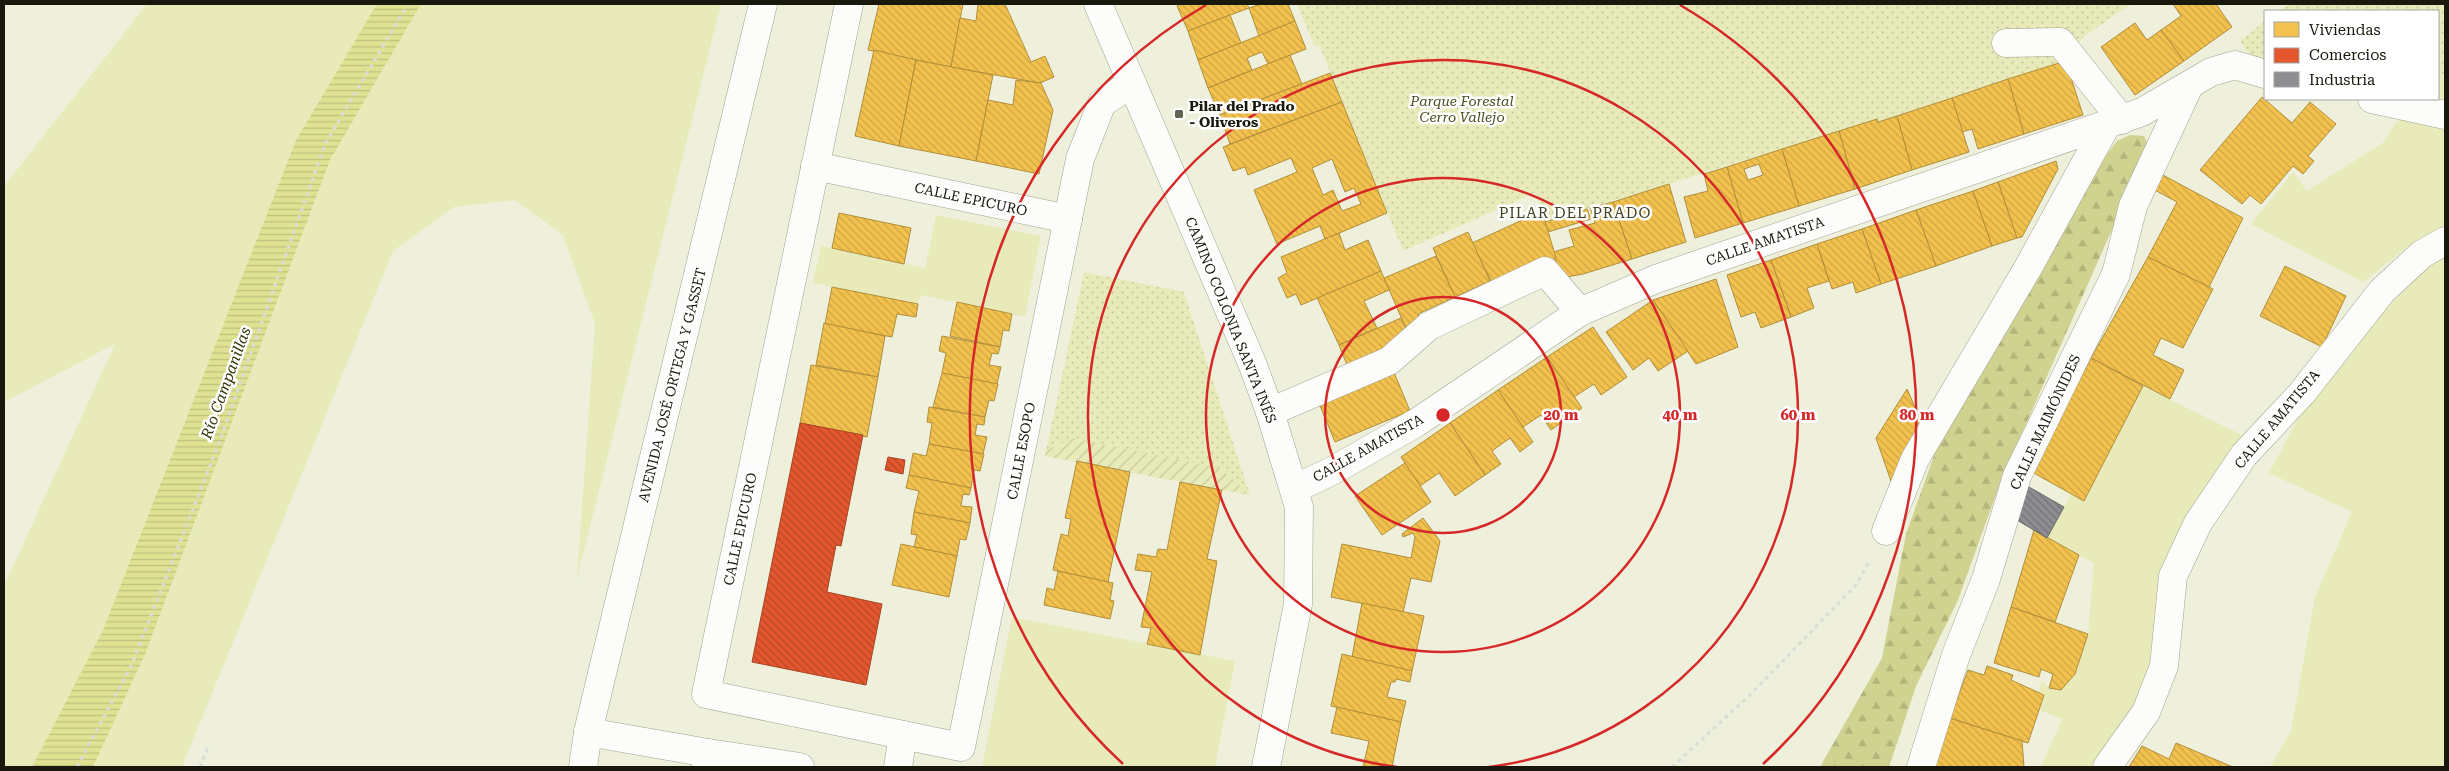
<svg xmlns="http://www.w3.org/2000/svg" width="2449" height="771" viewBox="0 0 2449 771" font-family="'Roboto Serif',serif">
<defs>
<pattern id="forest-firs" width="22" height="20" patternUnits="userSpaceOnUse" patternTransform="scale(1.25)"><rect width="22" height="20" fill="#d0d28f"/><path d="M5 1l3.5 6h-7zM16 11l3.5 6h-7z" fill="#b2b47a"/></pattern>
<pattern id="park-dots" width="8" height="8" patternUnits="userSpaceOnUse" patternTransform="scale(1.25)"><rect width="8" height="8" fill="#e8ebb9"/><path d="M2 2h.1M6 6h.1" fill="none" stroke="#c6c99e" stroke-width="1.8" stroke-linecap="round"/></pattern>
<pattern id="garden-furrows" width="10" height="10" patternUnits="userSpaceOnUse" patternTransform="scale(1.25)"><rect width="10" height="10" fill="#e8ebb9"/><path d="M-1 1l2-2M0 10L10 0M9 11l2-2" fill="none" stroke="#c6c99e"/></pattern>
<pattern id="water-rules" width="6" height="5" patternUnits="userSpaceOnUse" patternTransform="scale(1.25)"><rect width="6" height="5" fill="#dfe292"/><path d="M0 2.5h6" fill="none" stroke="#bfc17d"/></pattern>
<pattern id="homes-back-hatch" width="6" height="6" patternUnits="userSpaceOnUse" patternTransform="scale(1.25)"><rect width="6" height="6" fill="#f2c14e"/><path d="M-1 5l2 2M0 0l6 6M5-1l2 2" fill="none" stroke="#cfa543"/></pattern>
<pattern id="shops-back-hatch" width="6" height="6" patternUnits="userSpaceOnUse" patternTransform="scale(1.25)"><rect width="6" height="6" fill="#e4572e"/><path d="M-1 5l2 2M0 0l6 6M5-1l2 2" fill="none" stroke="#b84726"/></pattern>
<pattern id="industry-back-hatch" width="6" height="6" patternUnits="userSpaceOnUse" patternTransform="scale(1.25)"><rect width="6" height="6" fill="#8d8d92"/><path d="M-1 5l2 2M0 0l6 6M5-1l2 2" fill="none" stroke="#727276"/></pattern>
</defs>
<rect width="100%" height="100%" fill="#eef0db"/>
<!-- grass -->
<g fill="#e8ebb9">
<polygon points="147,4 377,4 296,140 103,630 32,767 4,767 4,586 115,344 4,402 4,186"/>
<polygon points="421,4 721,4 577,578 595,324 563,235 515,200 454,207 393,251 182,767 93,767 146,652 330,160"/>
<polygon points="2445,76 2445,102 2429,99 2438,99 2438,80"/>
<polygon points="2407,115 2445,126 2445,228 2413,243 2363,282 2251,224 2293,172 2307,191 2384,142 2395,123"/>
<polygon points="936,215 1041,236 1025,317 921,295 918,304 813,283 821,246 925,268"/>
<polygon points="2445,254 2445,767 2270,767 2291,731 2315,597 2352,512 2269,473 2299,417 2370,324 2439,256"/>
<polygon points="2143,386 2244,436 2192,511 2149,685 2092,767 2041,767 2062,719 2039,710 2044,695 2038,692 2042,681 2049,688 2061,690 2075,674 2088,634 2094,563 2047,538 2071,494 2084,500"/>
<polygon points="1012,617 1235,661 1215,767 982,767"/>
</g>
<!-- forest -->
<polygon fill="url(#forest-firs)" points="2130,135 2144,136 2149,146 2002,478 1958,600 1916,686 1889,767 1820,767 1882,658 1906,534 1941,436 2102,161 2117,141"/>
<!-- park -->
<g fill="url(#park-dots)">
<polygon points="1297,4 2131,4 2086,35 2059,63 1897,116 1839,131 1545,222 1535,193 1403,251 1319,45 1315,47"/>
<polygon points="2288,4 2445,4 2445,76 2438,80 2438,11 2279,11"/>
<polygon points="2265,21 2265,61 2251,57 2240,41"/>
<polygon points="1084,272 1184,292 1250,495 1045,456"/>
</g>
<!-- garden -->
<polygon fill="url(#garden-furrows)" points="1072,438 1220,468 1250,495 1045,456 1046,451"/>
<!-- water -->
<polygon fill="url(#water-rules)" points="377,4 421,4 330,160 146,652 93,767 32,767 103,630 296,140"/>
<!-- homes -->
<g fill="url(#homes-back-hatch)" stroke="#b18f3a" fill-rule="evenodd">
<polygon points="879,4 963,4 951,67 868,50"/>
<polygon points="978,4 1005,4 1031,62 1045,56 1054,77 1040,83 951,67 960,18 976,21"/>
<polygon points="1182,4 1247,4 1249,8 1188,31 1177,6"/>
<polygon points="1261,4 1288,4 1295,21 1259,36 1249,8"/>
<polygon points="2173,4 2216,4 2232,27 2184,61 2161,30 2181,16"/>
<polygon points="1230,15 1241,43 1198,60 1188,31"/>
<polygon points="1295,21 1306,49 1268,64 1262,52 1247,58 1252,70 1208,88 1198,60"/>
<polygon points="2135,23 2147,40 2161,30 2184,61 2135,95 2101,47"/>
<polygon points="874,50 916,60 899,146 855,136"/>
<polygon points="1290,55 1302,84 1220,115 1208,88"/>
<polygon points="916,60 993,75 976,161 899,146"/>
<polygon points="2059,63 2071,78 2083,115 2024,134 2008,79"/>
<polygon points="1330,73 1342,102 1230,144 1220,115"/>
<polygon points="2008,79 2024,134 1978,149 1972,129 1962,132 1952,98"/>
<polygon points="1016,80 1041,83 1053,110 1039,174 976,161 988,100 1013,105"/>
<polygon points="2262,97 2292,123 2310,102 2336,124 2308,156 2314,161 2303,174 2293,166 2261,204 2250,195 2242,204 2200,170"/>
<polygon points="1952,98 1969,152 1912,170 1897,116"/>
<path d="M1342,102L1387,213L1325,239L1320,226L1277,244L1254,190L1297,172L1291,158L1248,175L1245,167L1233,171L1223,147ZM1332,159L1345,192L1354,188L1361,204L1342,211L1333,190L1323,195L1312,168Z"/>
<polygon points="1897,116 1912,170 1855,189 1839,131 1877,119 1878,122"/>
<polygon points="1839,131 1855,189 1799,206 1782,149"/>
<path d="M1782,149L1799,206L1743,223L1727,167ZM1759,164L1763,175L1748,180L1744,169Z"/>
<polygon points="2056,161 2058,169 2022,237 2017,238 1998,182"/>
<polygon points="1727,167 1743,223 1695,238 1684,197 1708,191 1704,174"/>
<polygon points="2161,174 2243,218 2209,287 2148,257 2177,202 2153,189"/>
<polygon points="1998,182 2017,238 1992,246 1973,191"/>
<polygon points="1669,184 1686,242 1632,259 1613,202"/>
<polygon points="1973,191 1992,246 1936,266 1916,210"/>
<polygon points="1613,202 1632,259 1583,274 1561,278 1553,252 1574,246 1569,230 1595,223 1590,208"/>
<polygon points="1587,209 1591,219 1548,232 1545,222"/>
<polygon points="1916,210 1936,266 1881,284 1862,229"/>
<polygon points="1542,211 1556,258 1495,289 1472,243"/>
<polygon points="839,213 911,228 904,264 832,248"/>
<polygon points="1862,229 1881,284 1856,293 1853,282 1832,289 1817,244"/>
<polygon points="1468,232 1490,281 1455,297 1433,248"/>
<polygon points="1339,233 1345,250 1368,240 1381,271 1301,305 1296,294 1287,298 1278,278 1287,273 1281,257"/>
<polygon points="1817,244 1829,281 1807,288 1814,308 1791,317 1771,260"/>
<polygon points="1436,256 1455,297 1418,314 1423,324 1408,333 1384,278"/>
<polygon points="2148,257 2213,289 2183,348 2161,338 2153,355 2184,370 2170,399 2091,358"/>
<polygon points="1771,260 1791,317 1761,328 1755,312 1741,317 1727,275"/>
<polygon points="2285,266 2346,296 2322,347 2260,316"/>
<polygon points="1381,271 1389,290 1364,301 1377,328 1339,345 1317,298"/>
<polygon points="1716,279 1738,347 1696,364 1653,300"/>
<polygon points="832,287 918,304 916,317 897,314 892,337 825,324"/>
<polygon points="1653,300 1688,351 1658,371 1649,358 1633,370 1606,332"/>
<polygon points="957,302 1012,314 1009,331 1003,330 1000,347 950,336"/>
<polygon points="1401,318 1408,333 1349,370 1339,345"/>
<polygon points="824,323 885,336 878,377 816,365"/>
<polygon points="1593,327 1627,377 1601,395 1594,384 1574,397 1547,357"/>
<polygon points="942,336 1000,347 998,354 992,353 989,365 1001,367 997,384 942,373 946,353 939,351"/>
<polygon points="1547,357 1582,408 1551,430 1541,415 1523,427 1498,390"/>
<polygon points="2091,358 2143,386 2084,501 2032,472"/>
<polygon points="811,365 878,377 867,437 800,423"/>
<polygon points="1393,370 1410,411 1335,442 1318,401"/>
<polygon points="942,373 998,384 994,401 989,400 985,417 933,407"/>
<polygon points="1907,389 1920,419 1892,484 1876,438"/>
<polygon points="1498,390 1533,442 1520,452 1510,438 1492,451 1501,464 1485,475 1450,423"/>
<polygon points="929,407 985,417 984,425 977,424 975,435 987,437 983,454 929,444 932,423 927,422"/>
<polygon points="1450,423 1485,475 1455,496 1439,473 1420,486 1401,457"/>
<polygon points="929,444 984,454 980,471 974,470 971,488 909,475 913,453 926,456"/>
<polygon points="1077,461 1130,472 1108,582 1053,570 1061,534 1068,536 1071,519 1065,518"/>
<polygon points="1405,463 1431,502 1382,535 1355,496"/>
<polygon points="909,475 971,488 969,495 963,494 961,506 972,507 970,523 914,512 919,491 906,488"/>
<polygon points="1180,482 1222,490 1207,559 1217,561 1200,655 1147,644 1151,628 1141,627 1152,572 1135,570 1138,554 1156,557 1158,549 1167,550"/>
<polygon points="914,512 970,523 966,540 960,539 957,556 914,547 917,535 911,534"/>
<polygon points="1423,518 1440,541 1431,582 1411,578 1403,612 1331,597 1342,544 1411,558 1415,537 1413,533 1403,537 1402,534"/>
<polygon points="2034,530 2079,555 2055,622 2011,607"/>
<polygon points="901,544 957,556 949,597 892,585"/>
<polygon points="1058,571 1113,583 1110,600 1114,601 1110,619 1044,605 1047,588 1054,590"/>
<polygon points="1362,603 1424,616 1412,671 1352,657"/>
<polygon points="2011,607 2088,634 2075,674 2061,690 2049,688 2053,674 2041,669 2039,677 1994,663"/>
<polygon points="1342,654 1412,671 1410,682 1396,679 1395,682 1391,682 1387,697 1406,701 1401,722 1331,706"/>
<polygon points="1987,666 2013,675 2011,680 2044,695 2028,743 1950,718 1968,670 1984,675"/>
<polygon points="1337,707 1401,722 1392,767 1363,767 1369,741 1331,733"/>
<polygon points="1946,717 2022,741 2024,767 1935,767"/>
<polygon points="2176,743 2233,767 2129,767 2142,746 2169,759"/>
</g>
<!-- shops -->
<g fill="url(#shops-back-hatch)" stroke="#a74424">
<polygon points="800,423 863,435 841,546 836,545 827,592 882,604 866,685 752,662"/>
<polygon points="888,457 905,460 903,474 885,470"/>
</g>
<!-- industry -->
<polygon fill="url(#industry-back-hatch)" stroke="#6a6a6a" points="2029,487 2064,507 2047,538 2017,520"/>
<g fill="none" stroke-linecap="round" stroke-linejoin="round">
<defs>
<g id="minor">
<polyline points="849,4 706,694 903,735"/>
<polyline points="1098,4 1252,363 1270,412 1299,507 1298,604 1266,767"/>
<polyline points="2006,43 2060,42 2122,120"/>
<polyline points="2372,99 2445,115"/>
<polyline points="815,166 1068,219"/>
<polyline points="1270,412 1389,361 1429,326 1545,271 1580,312"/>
<polyline points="1294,489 1332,471 1416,423 1580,312 1656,279 2142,112 2211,72 2235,65 2265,74"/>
<polyline points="1886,531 1915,459 2029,266 2107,124"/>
<polyline points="588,732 708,753 706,767"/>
<polyline points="708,753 800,767"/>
<polyline points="898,767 903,735 961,747 1080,159 1102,103 1132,83"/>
<polyline points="1921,767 1956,655 1986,579 2017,476 2116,274 2133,206 2189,86"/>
<polyline points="2107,767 2146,712 2164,666 2173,576 2198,523 2244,455 2302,393 2382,291 2422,254 2445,241"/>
</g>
<polyline id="major" points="583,767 588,732 763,4"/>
</defs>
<!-- minor casing -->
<use href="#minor" stroke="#a1a292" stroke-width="29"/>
<!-- major casing -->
<use href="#major" stroke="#a1a292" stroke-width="29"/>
<!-- path -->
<g stroke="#dcdcd7" stroke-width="3" stroke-dasharray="4 4" stroke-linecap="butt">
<polyline points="77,767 132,664 219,443 325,144 408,4"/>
<polyline points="200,767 208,747"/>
<polyline points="1672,767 1751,694 1856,585 1870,560"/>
</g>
<!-- minor -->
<use href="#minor" stroke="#fcfdfa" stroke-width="28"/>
<!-- major -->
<use href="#major" stroke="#fcfdfa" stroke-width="28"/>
</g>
<!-- distance rings -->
<g fill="none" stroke="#d62828" stroke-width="2.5">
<circle cx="1443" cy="415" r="118"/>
<circle cx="1443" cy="415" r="237"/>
<path d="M1397 767A355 355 0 1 1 1489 767"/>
<path d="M1123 764A474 474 0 0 1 1206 5M1680 5A474 474 0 0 1 1763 764"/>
</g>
<!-- markers -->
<rect fill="#636454" stroke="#fff" stroke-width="2" x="1174" y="109" width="10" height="10" rx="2.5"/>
<g text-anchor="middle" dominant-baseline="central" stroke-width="5" stroke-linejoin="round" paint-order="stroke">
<!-- park labels -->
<g font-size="14" font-style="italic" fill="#4c4e22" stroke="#fff">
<text x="1462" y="101">Parque Forestal<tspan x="1462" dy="16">Cerro Vallejo</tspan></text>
</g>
<!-- poi labels -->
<g font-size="14" font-weight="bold" fill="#18190c" stroke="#fff" text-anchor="start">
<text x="1189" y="106">Pilar del Prado<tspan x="1189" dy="16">- Oliveros</tspan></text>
</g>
<!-- street labels -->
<g font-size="14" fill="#18190c" stroke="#fff">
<text transform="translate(971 199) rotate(12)">CALLE EPICURO</text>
<text transform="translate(1765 241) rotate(-19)">CALLE AMATISTA</text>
<text transform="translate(1231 320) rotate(68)">CAMINO COLONIA SANTA INÉS</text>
<text transform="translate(672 385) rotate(-76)">AVENIDA JOSÉ ORTEGA Y GASSET</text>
<text transform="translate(2277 419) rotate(-50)">CALLE AMATISTA</text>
<text transform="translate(2045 422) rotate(-65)">CALLE MAIMÓNIDES</text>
<text transform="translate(1368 448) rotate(-29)">CALLE AMATISTA</text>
<text transform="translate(1021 451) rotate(-79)">CALLE ESOPO</text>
<text transform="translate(740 529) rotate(-78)">CALLE EPICURO</text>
</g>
<!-- neighbourhood labels -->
<g font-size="15" letter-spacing="1" fill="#424324" stroke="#fff">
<text x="1575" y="213">PILAR DEL PRADO</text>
</g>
<!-- water labels -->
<g font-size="15" font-style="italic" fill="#343406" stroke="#fff">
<text transform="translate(226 383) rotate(-70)">Río Campanillas</text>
</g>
</g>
<circle cx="1443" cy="415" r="8" fill="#d62828" stroke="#fff" stroke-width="2.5"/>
<g font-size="15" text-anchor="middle" font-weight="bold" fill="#d62828" stroke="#fff" stroke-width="5" stroke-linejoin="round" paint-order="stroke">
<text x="1561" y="420">20 m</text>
<text x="1680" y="420">40 m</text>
<text x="1798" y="420">60 m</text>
<text x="1917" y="420">80 m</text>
</g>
<!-- border -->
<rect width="2449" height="771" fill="none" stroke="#18190c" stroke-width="10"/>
<!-- legend -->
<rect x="2264" y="10" width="175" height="90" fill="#ffffff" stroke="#a3a39e"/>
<rect x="2274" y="22" width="25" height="15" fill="#f2c14e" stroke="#a3a39e"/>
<text x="2309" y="35" font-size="15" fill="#18190c">Viviendas</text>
<rect x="2274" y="48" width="25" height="15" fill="#e4572e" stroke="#a3a39e"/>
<text x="2309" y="60" font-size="15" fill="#18190c">Comercios</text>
<rect x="2274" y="72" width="25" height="15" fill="#8d8d92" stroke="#a3a39e"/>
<text x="2309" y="85" font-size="15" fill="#18190c">Industria</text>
</svg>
